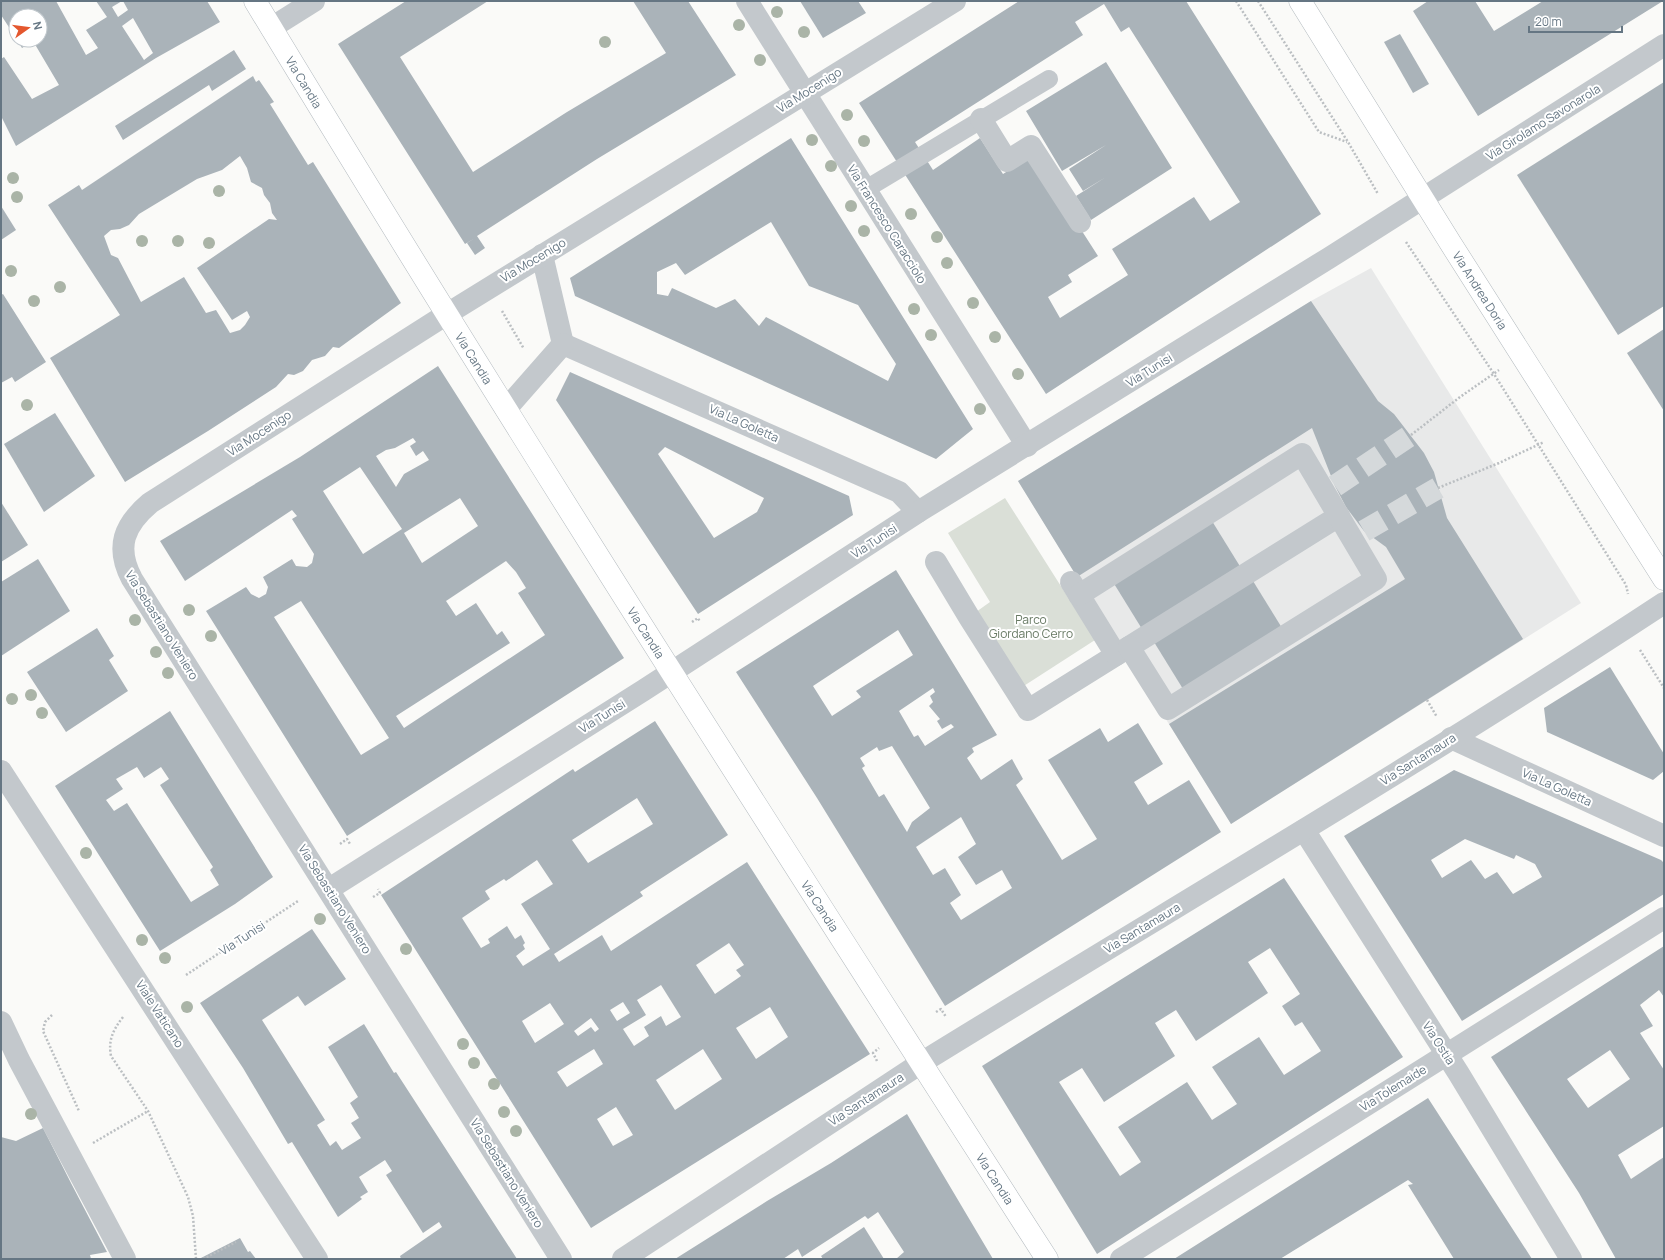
<svg xmlns="http://www.w3.org/2000/svg" width="1665" height="1260" viewBox="0 0 1665 1260" font-family="Manrope,sans-serif">
<rect width="100%" height="100%" fill="#fafaf8"/>
<!-- built -->
<polygon fill="#e8e9e9" points="1371,268 1581,603 1231,824 1018,481 1311,301"/>
<!-- green -->
<polygon fill="#dadfd7" points="1005,498 1095,640 1016,691 969,617 990,602 948,533"/>
<!-- building -->
<g fill="#aab3b9" fill-rule="evenodd">
<path d="M1,1H56L86,55L98,48L86,30L107,17L96,1H122L112,7L118,17L128,10L123,1H207L220,22L156,58L16,146L1,116V59L4,57L32,99L59,85L33,41L22,48L17,40H40V16H16V38L1,15ZM133,18L153,53L144,60L122,26Z"/>
<polygon points="406,1 488,1 400,57 473,172 567,112 666,53 633,1 688,1 736,75 597,159 477,236 485,248 475,255 467,243 475,238 465,244 338,44"/>
<polygon points="800,1 858,1 866,13 823,38"/>
<path d="M1019,1H1186L1321,214L1046,394L859,103ZM1104,4L1121,32L1129,27L1240,202L1210,221L1194,197L1112,249L1128,275L1060,318L1048,297L1072,282L1068,275L1098,256L1033,155L1003,174L980,138L933,170L915,142L1083,35L1075,22Z"/>
<polygon points="1428,1 1475,1 1494,31 1543,1 1663,1 1478,116 1413,11"/>
<polygon points="1400,34 1429,84 1413,93 1384,42"/>
<polygon points="234,50 246,69 212,91 209,85 123,140 115,126"/>
<polygon points="1106,62 1172,168 1091,220 1076,196 1106,177 1083,191 1069,169 1106,145 1062,171 1026,111"/>
<path d="M253,76L256,82L259,80L274,102L270,104L308,165L313,162L401,303L339,348L333,347L325,356L312,360L303,371L294,375L288,374L276,387L208,431L125,482L50,358L120,315L48,205L79,185L82,190ZM240,156L247,168L251,182L262,188L264,195L270,203L272,213L277,220L269,219L197,268L232,320L247,311L250,317L245,325L240,330L230,333L216,310L206,313L184,277L141,302L118,258L111,255L104,236L111,230L120,229L129,225L139,214L197,179L222,170Z"/>
<polygon points="1664,82 1664,306 1618,335 1517,175"/>
<path d="M791,138L973,429L936,459L575,296L570,278ZM771,222L809,286L858,305L896,364L888,381L766,317L759,326L735,299L716,308L672,288L668,296L657,294V272L676,263L685,275Z"/>
<polygon points="1,206 16,230 1,240"/>
<polygon points="3,294 46,362 15,382 12,377 1,383 1,295"/>
<polygon points="1311,301 1378,401 1394,414 1424,453 1434,472 1447,518 1523,639 1231,824 1169,724 1405,579 1386,547 1364,531 1346,507 1335,486 1312,428 1077,577 1018,481"/>
<polygon points="1664,329 1664,411 1627,353"/>
<path d="M438,366L624,658L347,836L206,611L246,587L251,594L259,598L266,594L268,587L263,577L292,559L296,566L307,567L312,563L314,554L292,519L297,516L292,510L185,581L160,541L300,457ZM413,438L416,442L410,446L416,456L423,451L429,460L404,474L396,487L376,456L386,450L395,448ZM360,467L402,529L363,554L323,491ZM460,498L478,526L422,563L404,533ZM506,561L516,572L526,588L518,593L545,635L404,728L396,716L510,643L502,631L497,635L476,603L456,616L446,601ZM301,601L389,738L361,755L274,617Z"/>
<path d="M570,372L849,496L853,515L698,614L556,400ZM665,447L764,498L757,512L714,538L658,454Z"/>
<polygon points="55,413 95,476 44,512 4,444"/>
<polygon points="1,502 28,545 1,562"/>
<polygon points="1212,521 1241,568 1142,629 1113,582"/>
<polygon points="38,559 70,611 1,656 1,582"/>
<path d="M896,570L997,735L972,748L974,752L967,758L981,780L1012,759L1023,779L1016,785L1062,860L1097,839L1048,760L1100,728L1108,742L1138,723L1163,764L1134,782L1148,805L1189,780L1221,832L945,1006L817,798L736,672ZM898,630L913,655L856,691L861,697L832,716L813,686ZM933,688L935,692L930,696L933,702L929,706L940,719L937,721L942,729L951,724L954,727L925,746L918,735L914,737L899,711ZM892,746L930,808L912,822L907,832L884,794L879,797L862,768L865,766L860,758L877,747L879,751ZM961,817L976,844L958,857L976,885L1002,870L1012,888L961,920L950,903L961,895L945,868L933,875L916,847Z"/>
<polygon points="1253,581 1282,628 1183,689 1154,642"/>
<polygon points="97,628 114,656 109,660 128,691 66,732 27,672"/>
<polygon points="1610,667 1664,754 1664,771 1653,780 1547,732 1544,708"/>
<path d="M170,711L273,877L235,904L160,951L55,786ZM137,767L144,778L161,767L169,779L160,785L213,867L210,870L219,885L191,902L127,803L114,811L106,800L123,789L116,779Z"/>
<path d="M655,721L728,835L640,892L643,896L554,954L559,962L602,935L611,951L747,862L870,1054L591,1228L381,895L573,769L575,772ZM637,798L653,824L588,863L572,840ZM537,860L553,884L521,904L550,949L523,966L516,956L525,949L523,945L525,943L521,935L515,939L507,926L488,939L490,943L481,948L462,918L490,899L485,891L504,879L506,881ZM729,943L744,965L736,970L741,976L715,994L696,965ZM661,985L681,1017L666,1026L661,1016L644,1027L649,1036L634,1046L623,1029L646,1015L637,1000ZM623,1002L630,1013L617,1021L610,1010ZM550,1003L564,1024L535,1043L522,1021ZM770,1007L788,1037L756,1059L736,1028ZM591,1018L599,1029L595,1032L591,1027L578,1036L574,1031ZM594,1049L603,1064L567,1087L557,1072ZM703,1049L722,1079L675,1110L656,1080ZM616,1107L633,1135L613,1146L597,1119Z"/>
<path d="M1454,770L1661,860L1664,863V894L1462,1021L1344,836ZM1465,839L1514,859L1516,855L1535,864L1542,877L1513,894L1497,872L1485,879L1471,860L1442,878L1431,860Z"/>
<path d="M1284,878L1403,1057L1097,1254L982,1066ZM1270,948L1300,994L1282,1006L1295,1026L1302,1022L1321,1051L1284,1075L1259,1037L1212,1067L1237,1104L1212,1120L1187,1082L1118,1127L1141,1162L1120,1176L1059,1082L1082,1068L1104,1102L1175,1056L1155,1023L1176,1010L1196,1041L1268,993L1248,962Z"/>
<polygon points="312,929 346,979 305,1006 298,996 262,1020 325,1120 317,1125 330,1146 336,1141 342,1150 361,1138 351,1123 359,1118 350,1103 358,1097 328,1047 364,1024 394,1073 396,1072 517,1259 401,1259 400,1256 442,1227 439,1222 423,1233 386,1175 392,1171 385,1160 359,1177 368,1192 360,1197 362,1199 338,1217 292,1142 288,1144 243,1068 200,1003"/>
<path d="M1664,946V997L1659,990L1640,1005L1653,1026L1640,1033L1664,1070V1126L1618,1155L1631,1179L1664,1157V1259H1616L1579,1193L1491,1057ZM1610,1050L1630,1079L1588,1108L1567,1079Z"/>
<polygon points="1428,1098 1532,1259 1454,1259 1408,1185 1413,1184 1408,1180 1280,1259 1174,1259"/>
<polygon points="907,1114 993,1259 896,1259 904,1252 878,1212 868,1219 865,1216 802,1257 798,1249 783,1259 675,1259 767,1201 831,1163"/>
<polygon points="43,1128 72,1185 107,1252 90,1255 91,1259 1,1259 1,1137 16,1141"/>
<polygon points="864,1227 884,1259 823,1259 821,1256"/>
<polygon points="240,1238 248,1252 250,1251 256,1259 199,1259"/>
</g>
<g fill="none" stroke-linecap="round" stroke-linejoin="round">
<!-- pedestrian-tunnel -->
<g stroke="#d5d9db" stroke-width="22" stroke-dasharray="22 11" stroke-linecap="butt">
<polyline points="1335,486 1411,435"/>
<polyline points="1364,531 1438,488"/>
</g>
<defs>
<g id="secondary">
<path id="s1" d="M255,1C511,425 779,842 1047,1259"/>
<path id="s2" d="M1300,1L1451,244L1664,579"/>
</g>
</defs>
<!-- secondary casing -->
<use href="#secondary" stroke="#b3babf" stroke-width="23"/>
<!-- path -->
<g stroke="#bbbfc2" stroke-width="2.5" stroke-dasharray="2 2" stroke-linecap="butt">
<polyline points="1236,1 1319,132 1347,142"/>
<polyline points="1258,1 1348,142 1378,194"/>
<polyline points="1406,242 1494,374 1626,585 1628,594"/>
<polyline points="502,311 524,349"/>
<polyline points="1411,435 1460,397 1499,370"/>
<polyline points="1438,488 1499,463 1544,442"/>
<polyline points="692,622 698,618 700,622"/>
<polyline points="1640,650 1664,688"/>
<polyline points="1427,700 1437,717"/>
<polyline points="340,844 347,839 350,844"/>
<polyline points="373,897 380,893 378,889"/>
<polyline points="186,975 298,901"/>
<polyline points="936,1012 941,1009 946,1017"/>
<polyline points="52,1015 45,1022 43,1031 79,1111"/>
<path d="M123,1017C113,1030 108,1040 111,1056L148,1111L188,1197L193,1216L196,1259"/>
<polyline points="877,1061 873,1053 879,1048"/>
<polyline points="93,1143 148,1111"/>
<polyline points="203,1259 236,1242"/>
</g>
<!-- service -->
<polyline stroke="#c3c8cc" stroke-width="18" points="866,189 1049,79"/>
<!-- pedestrian -->
<g stroke="#c3c8cc" stroke-width="22">
<polyline points="981,119 1007,161 1031,146 1080,222"/>
<polyline points="936,562 969,617 1028,710 1339,516"/>
<polyline points="1071,582 1116,655"/>
<polyline points="1079,595 1302,454 1376,579 1168,709 1129,647"/>
</g>
<!-- minor -->
<g stroke="#c3c8cc" stroke-width="22">
<polyline points="747,1 1027,446"/>
<polyline points="542,255 563,344"/>
<path d="M447,314L150,503C124,525 115,547 132,579L561,1259"/>
<polyline points="563,344 899,492 918,512"/>
<polyline points="506,409 563,344"/>
<polyline points="1451,738 1664,836"/>
<polyline points="1304,830 1459,1074 1571,1259"/>
<polyline points="329,889 644,690 918,512 1329,258 1664,45"/>
<polyline points="1,1022 19,1060 125,1259"/>
<path d="M921,1063C1169,910 1421,763 1664,603"/>
<polyline points="1121,1259 1664,918"/>
</g>
<!-- tertiary -->
<g stroke="#c3c8cc" stroke-width="22">
<polyline points="271,28 314,1"/>
<polyline points="447,314 955,1"/>
<polyline points="1,771 317,1259"/>
<polyline points="623,1259 921,1063"/>
</g>
<!-- secondary -->
<use href="#secondary" stroke="#fff" stroke-width="22"/>
</g>
<!-- trees -->
<g fill="#aab4a7">
<circle cx="777" cy="12" r="6"/>
<circle cx="739" cy="25" r="6"/>
<circle cx="804" cy="32" r="6"/>
<circle cx="605" cy="42" r="6"/>
<circle cx="760" cy="60" r="6"/>
<circle cx="847" cy="115" r="6"/>
<circle cx="812" cy="140" r="6"/>
<circle cx="864" cy="141" r="6"/>
<circle cx="831" cy="166" r="6"/>
<circle cx="13" cy="178" r="6"/>
<circle cx="219" cy="191" r="6"/>
<circle cx="17" cy="197" r="6"/>
<circle cx="851" cy="206" r="6"/>
<circle cx="911" cy="214" r="6"/>
<circle cx="864" cy="231" r="6"/>
<circle cx="937" cy="237" r="6"/>
<circle cx="142" cy="241" r="6"/>
<circle cx="178" cy="241" r="6"/>
<circle cx="209" cy="243" r="6"/>
<circle cx="947" cy="263" r="6"/>
<circle cx="11" cy="271" r="6"/>
<circle cx="60" cy="287" r="6"/>
<circle cx="34" cy="301" r="6"/>
<circle cx="973" cy="303" r="6"/>
<circle cx="914" cy="309" r="6"/>
<circle cx="931" cy="335" r="6"/>
<circle cx="995" cy="337" r="6"/>
<circle cx="1018" cy="374" r="6"/>
<circle cx="27" cy="405" r="6"/>
<circle cx="980" cy="409" r="6"/>
<circle cx="189" cy="610" r="6"/>
<circle cx="135" cy="620" r="6"/>
<circle cx="211" cy="636" r="6"/>
<circle cx="156" cy="652" r="6"/>
<circle cx="168" cy="673" r="6"/>
<circle cx="31" cy="695" r="6"/>
<circle cx="12" cy="699" r="6"/>
<circle cx="42" cy="713" r="6"/>
<circle cx="86" cy="853" r="6"/>
<circle cx="320" cy="919" r="6"/>
<circle cx="142" cy="940" r="6"/>
<circle cx="406" cy="949" r="6"/>
<circle cx="165" cy="958" r="6"/>
<circle cx="187" cy="1007" r="6"/>
<circle cx="463" cy="1044" r="6"/>
<circle cx="474" cy="1063" r="6"/>
<circle cx="494" cy="1084" r="6"/>
<circle cx="504" cy="1112" r="6"/>
<circle cx="31" cy="1114" r="6"/>
<circle cx="516" cy="1131" r="6"/>
</g>
<g text-anchor="middle" dominant-baseline="central" stroke-width="4" stroke-linejoin="round" paint-order="stroke">
<!-- street labels -->
<g font-size="12" fill="#657683" stroke="#fff">
<text stroke="none"><textPath href="#s1" startOffset="95">Via Candia</textPath></text>
<text transform="translate(809 90) rotate(-32)">Via Mocenigo</text>
<text transform="translate(1543 122) rotate(-32)">Via Girolamo Savonarola</text>
<text transform="translate(887 224) rotate(58)">Via Francesco Caracciolo</text>
<text transform="translate(533 260) rotate(-31)">Via Mocenigo</text>
<text stroke="none"><textPath href="#s2" startOffset="341">Via Andrea Doria</textPath></text>
<text stroke="none"><textPath href="#s1" startOffset="419">Via Candia</textPath></text>
<text transform="translate(1149 370) rotate(-32)">Via Tunisi</text>
<text transform="translate(744 423) rotate(24)">Via La Goletta</text>
<text transform="translate(259 433) rotate(-33)">Via Mocenigo</text>
<text transform="translate(874 541) rotate(-33)">Via Tunisi</text>
<text transform="translate(162 625) rotate(58)">Via Sebastiano Veniero</text>
<text stroke="none"><textPath href="#s1" startOffset="743">Via Candia</textPath></text>
<text transform="translate(602 716) rotate(-32)">Via Tunisi</text>
<text transform="translate(1418 759) rotate(-32)">Via Santamaura</text>
<text transform="translate(1557 787) rotate(24)">Via La Goletta</text>
<text transform="translate(335 899) rotate(58)">Via Sebastiano Veniero</text>
<text stroke="none"><textPath href="#s1" startOffset="1067">Via Candia</textPath></text>
<text transform="translate(1142 928) rotate(-31)">Via Santamaura</text>
<text transform="translate(242 938) rotate(-33)">Via Tunisi</text>
<text transform="translate(160 1014) rotate(57)">Viale Vaticano</text>
<text transform="translate(1439 1043) rotate(57)">Via Ostia</text>
<text transform="translate(1393 1088) rotate(-32)">Via Tolemaide</text>
<text transform="translate(866 1099) rotate(-33)">Via Santamaura</text>
<text transform="translate(507 1173) rotate(58)">Via Sebastiano Veniero</text>
<text stroke="none"><textPath href="#s1" startOffset="1391">Via Candia</textPath></text>
</g>
<!-- park labels -->
<g font-size="12" fill="#687a64" stroke="#fff">
<text x="1031" y="619">Parco<tspan x="1031" dy="14">Giordano Cerro</tspan></text>
</g>
</g>
<!-- border -->
<rect width="1665" height="1260" fill="none" stroke="#657683" stroke-width="4"/>
<!-- north arrow -->
<g transform="translate(28 28) rotate(76)"><circle r="19" fill="#ffffff" stroke="#c1c8cd"/>
<path d="M0-3L7 15L0 10L-7 15Z" fill="#e4572e"/>
<text y="-6" font-size="11" font-weight="bold" text-anchor="middle" fill="#657683">N</text>
</g>
<!-- scale -->
<path d="M1529 26v6h93v-6" fill="none" stroke="#657683" stroke-width="2"/>
<text x="1535" y="26" font-size="12" fill="#657683" stroke="#ffffff" stroke-width="3" paint-order="stroke">20 m</text>
</svg>
